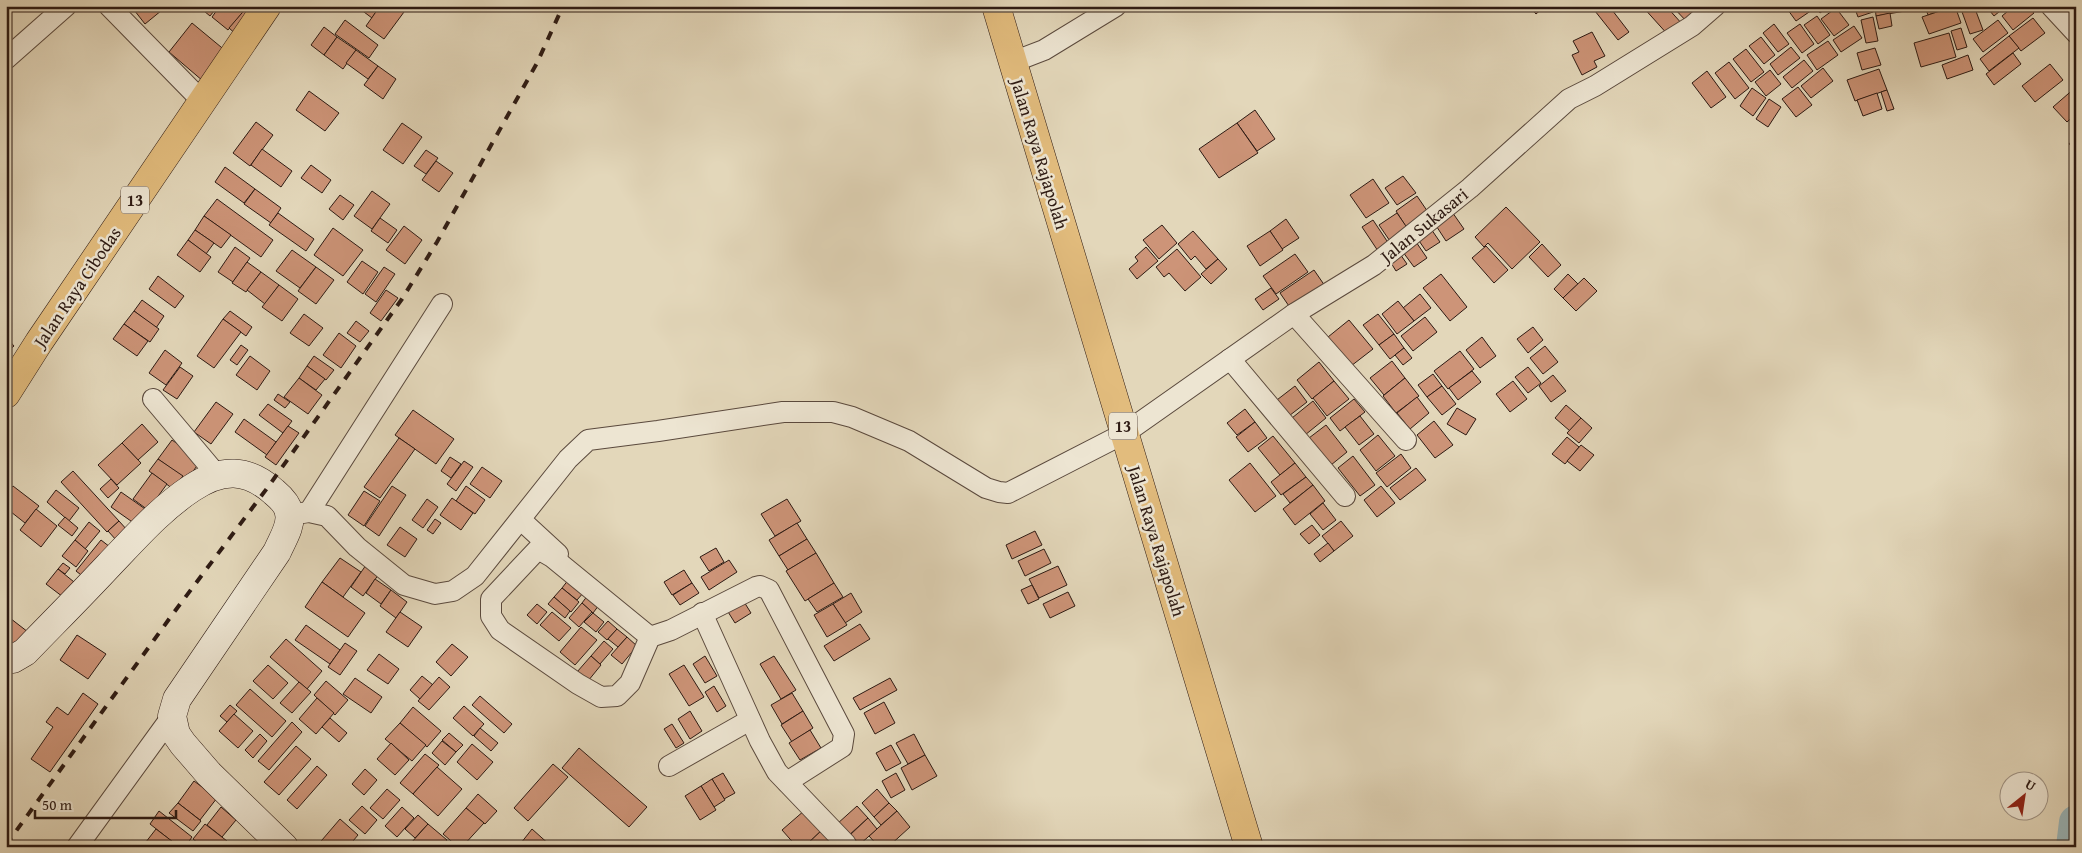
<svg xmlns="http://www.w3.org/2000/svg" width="2082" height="853" viewBox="0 0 2082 853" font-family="'Gentium Book Plus',serif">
<rect width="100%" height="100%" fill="#e3d7ba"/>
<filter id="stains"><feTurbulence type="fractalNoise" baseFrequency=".004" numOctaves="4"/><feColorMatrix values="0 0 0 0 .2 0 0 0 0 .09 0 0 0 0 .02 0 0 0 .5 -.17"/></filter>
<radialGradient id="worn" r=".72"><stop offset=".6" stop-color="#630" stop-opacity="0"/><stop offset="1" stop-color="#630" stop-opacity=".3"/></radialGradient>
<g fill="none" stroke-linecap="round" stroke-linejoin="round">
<!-- river -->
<polyline stroke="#9ab7bb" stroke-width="34" points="2073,847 2076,822"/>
</g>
<!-- building -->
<g fill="#cd9478" stroke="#2d1a13">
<polygon points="131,6 167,6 145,24"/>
<polygon points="198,6 218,6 210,16"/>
<polygon points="220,6 248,6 228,30 212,17"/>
<polygon points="248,6 259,6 238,36 229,28"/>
<polygon points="356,6 380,6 372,18"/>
<polygon points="380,6 395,6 404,12 384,39 366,26"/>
<polygon points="1529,6 1545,6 1536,14"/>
<polygon points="1591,6 1609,6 1629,32 1618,40"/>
<polygon points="1642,6 1666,6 1683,25 1670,37"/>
<polygon points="1672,6 1696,6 1701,10 1688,23"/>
<polygon points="1785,6 1809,6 1812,10 1796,21"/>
<polygon points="1815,6 1829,6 1820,13"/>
<polygon points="1854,6 1871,6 1873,12 1858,17"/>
<polygon points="1875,6 1910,6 1911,10 1876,16"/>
<polygon points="1926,6 1952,6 1928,15 1925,7"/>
<polygon points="1955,6 1961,23 1929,34 1922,17"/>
<polygon points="1969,6 1974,6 1983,30 1970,34 1961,9"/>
<polygon points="1986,6 2006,6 1994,16"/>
<polygon points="2014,6 2029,6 2034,13 2013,30 2002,16"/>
<polygon points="2063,6 2076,6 2076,22"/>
<polygon points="1836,8 1849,25 1834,36 1821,19"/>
<polygon points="1890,13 1892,26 1879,29 1876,16"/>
<polygon points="1817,16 1830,35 1818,44 1804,25"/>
<polygon points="1873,17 1878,41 1866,43 1861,20"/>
<polygon points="2033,18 2045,33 2021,51 2009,36"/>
<polygon points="345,20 378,45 369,58 335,34"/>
<polygon points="1998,20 2008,33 1983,52 1973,39"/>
<polygon points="192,23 227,52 203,81 169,52"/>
<polygon points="1774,24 1789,44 1778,52 1763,33"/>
<polygon points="1800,24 1814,44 1802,53 1787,33"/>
<polygon points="1854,26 1862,38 1841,52 1833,40"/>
<polygon points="324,27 337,37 324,55 311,45"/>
<polygon points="1961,28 1967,47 1957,50 1951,31"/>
<polygon points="1592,32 1605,56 1594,61 1597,67 1582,75 1572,55 1579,52 1573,41"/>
<polygon points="1949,33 1956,57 1921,67 1914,43"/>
<polygon points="2009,36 2019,48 1989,71 1980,59"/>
<polygon points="337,37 356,50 343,69 324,55"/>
<polygon points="1761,37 1775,55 1764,64 1749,46"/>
<polygon points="1828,41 1838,55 1817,70 1807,55"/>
<polygon points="1791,47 1800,58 1778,75 1770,64"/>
<polygon points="1875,48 1881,65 1862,70 1857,53"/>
<polygon points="1746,49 1764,72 1751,82 1733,59"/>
<polygon points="356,50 378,66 368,79 346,63"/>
<polygon points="2013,53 2021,64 1994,85 1986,74"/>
<polygon points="1968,55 1973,70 1947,79 1942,65"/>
<polygon points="1804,60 1813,71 1792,88 1783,77"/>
<polygon points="1729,62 1749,88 1735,99 1715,73"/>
<polygon points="2050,64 2063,80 2035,102 2022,86"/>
<polygon points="378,66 396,79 383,99 364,85"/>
<polygon points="1823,68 1833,81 1811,98 1801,86"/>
<polygon points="1879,69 1887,90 1855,101 1847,80"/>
<polygon points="1770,70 1781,84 1766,96 1755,82"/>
<polygon points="1707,71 1726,97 1711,108 1692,83"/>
<polygon points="1798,87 1812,105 1796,117 1782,99"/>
<polygon points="2076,87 2076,114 2067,122 2053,107"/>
<polygon points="1752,88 1766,98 1753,116 1740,106"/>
<polygon points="1887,90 1894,109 1887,111 1881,92"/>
<polygon points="309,91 339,113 325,131 296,110"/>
<polygon points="1877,93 1882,109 1863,116 1857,100"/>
<polygon points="1769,99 1781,107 1768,127 1756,119"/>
<polygon points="1255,110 1275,139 1257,151 1237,123"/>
<polygon points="256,122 273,135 250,166 233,153"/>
<polygon points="402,123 422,137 403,164 383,150"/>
<polygon points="1237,123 1258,153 1219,178 1199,149"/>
<polygon points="2076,136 2076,149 2069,144"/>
<polygon points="262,149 292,171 281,187 251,165"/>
<polygon points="426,150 438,158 426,174 414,166"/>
<polygon points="436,161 453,173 439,192 422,180"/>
<polygon points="311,165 331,180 322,193 301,178"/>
<polygon points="225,167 255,189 244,203 215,182"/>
<polygon points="1403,176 1416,193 1397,205 1385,188"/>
<polygon points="1373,179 1389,203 1366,218 1350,195"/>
<polygon points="255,189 281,208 271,223 244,204"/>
<polygon points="372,191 390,204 372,229 354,216"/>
<polygon points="340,195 354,205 343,220 329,209"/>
<polygon points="1417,196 1430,215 1408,230 1396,211"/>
<polygon points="217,199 273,240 261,257 204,216"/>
<polygon points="1506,207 1540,242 1512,269 1488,243 1484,247 1475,237"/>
<polygon points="1450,209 1464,229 1446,241 1433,221"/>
<polygon points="278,213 314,239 306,251 269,225"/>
<polygon points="1397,213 1410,232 1392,244 1379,225"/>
<polygon points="204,216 231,235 221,248 195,230"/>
<polygon points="380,218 397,230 388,243 371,231"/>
<polygon points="1286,219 1299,238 1282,249 1270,231"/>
<polygon points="1373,220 1391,247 1380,254 1362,227"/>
<polygon points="1162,225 1177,243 1159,259 1143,240"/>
<polygon points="404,226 422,240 405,264 386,250"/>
<polygon points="1429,226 1440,242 1426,251 1415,235"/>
<polygon points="333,228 363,250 343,276 314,255"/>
<polygon points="195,230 214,243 206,254 188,240"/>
<polygon points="1193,231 1218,259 1206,269 1195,256 1191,260 1178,244"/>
<polygon points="1270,231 1283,250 1260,266 1247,246"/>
<polygon points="1414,239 1427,258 1414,267 1400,248"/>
<polygon points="188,240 211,257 200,272 177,255"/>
<polygon points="1542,244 1561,265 1548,277 1529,257"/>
<polygon points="1486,246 1508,270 1494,283 1472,258"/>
<polygon points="235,247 250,258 233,282 218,272"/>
<polygon points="1146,247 1158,261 1137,279 1129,269 1138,261 1135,257"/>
<polygon points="1177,249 1201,277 1185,291 1169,273 1164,277 1156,267"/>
<polygon points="292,250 316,267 300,288 276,271"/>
<polygon points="1398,251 1407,264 1396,271 1388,258"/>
<polygon points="1295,254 1308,272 1276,294 1263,276"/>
<polygon points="1218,259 1227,269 1211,284 1201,274"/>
<polygon points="362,261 378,272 363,294 347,282"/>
<polygon points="247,262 261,272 246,292 232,283"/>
<polygon points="316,267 334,280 316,304 298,291"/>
<polygon points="384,267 395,274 376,302 365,294"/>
<polygon points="1314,270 1325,286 1291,309 1280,293"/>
<polygon points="261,272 279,285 265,304 247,290"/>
<polygon points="1441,274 1467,307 1450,321 1423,288"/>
<polygon points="1568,274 1578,284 1563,298 1554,289"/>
<polygon points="158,276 184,296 175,308 149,289"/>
<polygon points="1584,278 1597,291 1576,311 1563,298"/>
<polygon points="279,285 298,299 282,321 262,307"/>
<polygon points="1271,288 1279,299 1263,310 1255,299"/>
<polygon points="386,290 398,298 381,321 370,313"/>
<polygon points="1420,294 1431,308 1414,321 1403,308"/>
<polygon points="142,300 164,316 156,328 134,311"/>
<polygon points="1398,301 1414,321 1397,334 1382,314"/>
<polygon points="134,311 159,329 150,342 124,324"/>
<polygon points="230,311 252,327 246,336 223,319"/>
<polygon points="304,314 323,328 309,346 290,333"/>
<polygon points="1378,314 1394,334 1379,345 1363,325"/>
<polygon points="1425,317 1437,332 1413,351 1401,336"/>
<polygon points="223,319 241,332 214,368 197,356"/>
<polygon points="1349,320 1373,349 1351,366 1328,337"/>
<polygon points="356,321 369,331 360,342 347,333"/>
<polygon points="124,324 148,341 137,356 113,339"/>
<polygon points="1533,327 1543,340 1528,353 1517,339"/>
<polygon points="339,333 356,346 341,368 323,355"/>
<polygon points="1394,334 1404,348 1390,359 1379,345"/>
<polygon points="6,337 14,346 6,353"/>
<polygon points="1482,337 1496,356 1480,368 1466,350"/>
<polygon points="241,345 248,350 237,365 230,360"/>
<polygon points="1545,346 1558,362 1543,374 1530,358"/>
<polygon points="1404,348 1412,358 1403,365 1395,355"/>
<polygon points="165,350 182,363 166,385 149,373"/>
<polygon points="1460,351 1474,369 1448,389 1434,371"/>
<polygon points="250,356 270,371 257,390 236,375"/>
<polygon points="314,356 334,370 326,380 307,366"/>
<polygon points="1392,361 1405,378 1384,395 1370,378"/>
<polygon points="1319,362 1334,381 1312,399 1297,380"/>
<polygon points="307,366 325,379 316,390 299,378"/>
<polygon points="180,367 193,376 177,399 163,390"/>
<polygon points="1528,367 1541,383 1528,393 1515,377"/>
<polygon points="1472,371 1481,382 1458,400 1449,388"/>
<polygon points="1433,374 1442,386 1427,397 1418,385"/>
<polygon points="1553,375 1566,391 1551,402 1539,386"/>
<polygon points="299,378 322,395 308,414 284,397"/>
<polygon points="1405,378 1419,396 1396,413 1383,396"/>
<polygon points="1334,381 1349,399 1327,416 1313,398"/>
<polygon points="1513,381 1527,399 1510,412 1496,394"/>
<polygon points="1295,386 1307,402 1285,419 1273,403"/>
<polygon points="1442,386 1456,404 1442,415 1427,397"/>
<polygon points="278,394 290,402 285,408 274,400"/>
<polygon points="1417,397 1429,413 1410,429 1397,413"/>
<polygon points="1354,399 1365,412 1340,431 1330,418"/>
<polygon points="1313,401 1326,418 1305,435 1292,418"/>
<polygon points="216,402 233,414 211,444 194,432"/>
<polygon points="268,404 292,421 283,433 259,415"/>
<polygon points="1566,405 1581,418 1570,431 1555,418"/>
<polygon points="1457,408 1476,419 1466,435 1447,424"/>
<polygon points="1245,409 1255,422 1237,435 1227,423"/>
<polygon points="413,410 454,439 436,464 395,435"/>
<polygon points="1360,416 1374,434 1359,445 1345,427"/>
<polygon points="1581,418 1592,428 1579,443 1567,433"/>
<polygon points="244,419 276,442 267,455 235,432"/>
<polygon points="1434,421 1453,445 1435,458 1417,435"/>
<polygon points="1255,422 1267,438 1248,452 1236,437"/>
<polygon points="142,424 158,442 138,460 122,443"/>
<polygon points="1326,425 1347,452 1331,465 1309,438"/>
<polygon points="288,426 299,433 276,465 265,457"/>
<polygon points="1378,435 1395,456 1376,471 1360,450"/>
<polygon points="1273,436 1295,463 1280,475 1258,448"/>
<polygon points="1567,437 1579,447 1565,464 1552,454"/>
<polygon points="399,438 415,449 380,498 364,487"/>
<polygon points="172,440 201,460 187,480 158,459"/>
<polygon points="122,443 141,463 117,485 98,465"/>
<polygon points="1581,445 1594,455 1580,471 1567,461"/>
<polygon points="1401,454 1411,468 1387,487 1376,473"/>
<polygon points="1353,456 1375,485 1360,496 1338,468"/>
<polygon points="450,457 461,464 451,478 441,471"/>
<polygon points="158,459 183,476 173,489 149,471"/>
<polygon points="464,461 473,467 456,491 447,484"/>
<polygon points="1250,463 1276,496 1255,512 1229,480"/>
<polygon points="1295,463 1306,477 1281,495 1271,482"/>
<polygon points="482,467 502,481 490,498 470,484"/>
<polygon points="1416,468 1426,480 1400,500 1390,488"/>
<polygon points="73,471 119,521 107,532 61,482"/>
<polygon points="152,473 167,484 148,510 133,499"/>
<polygon points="1306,477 1313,485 1290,503 1283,494"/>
<polygon points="111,479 119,488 108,498 100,489"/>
<polygon points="1313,485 1325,501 1295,525 1283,509"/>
<polygon points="13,486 39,506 25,523 6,508 6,494"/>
<polygon points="392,486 406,495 379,536 365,526"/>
<polygon points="466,486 485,500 475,514 456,501"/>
<polygon points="1381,486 1395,503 1377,517 1364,500"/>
<polygon points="56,490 79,508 69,521 47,502"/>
<polygon points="364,491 380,501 364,526 348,515"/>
<polygon points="121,492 148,511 138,526 111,507"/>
<polygon points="452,498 473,513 461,530 440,515"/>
<polygon points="427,499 438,507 423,528 412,520"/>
<polygon points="787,499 801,521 775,536 761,514"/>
<polygon points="1323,503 1336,520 1323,530 1310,514"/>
<polygon points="36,509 57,526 41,547 20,530"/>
<polygon points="65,517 78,528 72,536 58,525"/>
<polygon points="435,519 441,523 433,534 427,530"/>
<polygon points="119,521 128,531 117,541 108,531"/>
<polygon points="1341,521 1353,536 1334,551 1322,536"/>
<polygon points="89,522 100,531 85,549 75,540"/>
<polygon points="797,523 807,539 779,556 769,540"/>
<polygon points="1312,525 1320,535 1309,544 1300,534"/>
<polygon points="400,527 417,539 405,557 387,545"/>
<polygon points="1035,531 1042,545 1012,559 1006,545"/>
<polygon points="807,539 816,553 788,570 779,556"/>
<polygon points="75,540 88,551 76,567 62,556"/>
<polygon points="101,540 110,547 85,578 76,571"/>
<polygon points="1328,543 1334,551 1320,562 1314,554"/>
<polygon points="716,548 724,562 709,571 700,557"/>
<polygon points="1044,549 1051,563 1025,576 1018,561"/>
<polygon points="816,553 834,583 805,601 786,571"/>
<polygon points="340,558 361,572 343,597 322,582"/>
<polygon points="729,560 737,572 709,590 701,577"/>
<polygon points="63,563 70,568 65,574 58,569"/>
<polygon points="366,565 379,574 363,596 351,587"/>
<polygon points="1058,566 1067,585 1039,598 1029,579"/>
<polygon points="58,569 79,586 67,600 46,584"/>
<polygon points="684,570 692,583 672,595 664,582"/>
<polygon points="375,579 391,590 381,604 366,593"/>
<polygon points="569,579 584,592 577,600 562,588"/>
<polygon points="322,582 365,613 348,637 305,607"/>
<polygon points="692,583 699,593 680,605 673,595"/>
<polygon points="834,583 843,597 817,612 808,599"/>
<polygon points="1032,585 1039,599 1028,604 1021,590"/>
<polygon points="562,588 579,602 571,612 554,597"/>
<polygon points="391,590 407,602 396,618 380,606"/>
<polygon points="1068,592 1075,606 1050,618 1043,604"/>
<polygon points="851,593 862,612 845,623 833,604"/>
<polygon points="588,595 599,605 593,613 582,603"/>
<polygon points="554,597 570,611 565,618 548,604"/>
<polygon points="741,597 751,613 735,623 725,607"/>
<polygon points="582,603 592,612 579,627 569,618"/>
<polygon points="537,604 547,612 537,624 527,615"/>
<polygon points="833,604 847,625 827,637 814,615"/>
<polygon points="400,612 422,627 408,647 386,632"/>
<polygon points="552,612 571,628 559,641 540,625"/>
<polygon points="593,613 604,622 596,632 584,622"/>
<polygon points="6,615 28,632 13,651 6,646"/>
<polygon points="608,621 617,629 607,640 598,632"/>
<polygon points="860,624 870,639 834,661 824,646"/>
<polygon points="306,625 340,650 330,664 295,640"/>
<polygon points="581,627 597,640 575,665 560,652"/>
<polygon points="617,629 627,637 618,647 608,639"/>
<polygon points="77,635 106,654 88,679 60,660"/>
<polygon points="627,637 637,646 622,664 611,655"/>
<polygon points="286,639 322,671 307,689 270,657"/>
<polygon points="604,641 613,649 600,664 591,656"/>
<polygon points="345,643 357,651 340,675 328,667"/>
<polygon points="452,644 468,657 451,676 436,662"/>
<polygon points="379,654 399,669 388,684 367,670"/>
<polygon points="591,656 601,665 588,681 577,672"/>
<polygon points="705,656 717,676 705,683 693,664"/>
<polygon points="774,656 796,690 781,699 760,664"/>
<polygon points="268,665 288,683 273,699 253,681"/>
<polygon points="684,665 704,697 689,706 669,674"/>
<polygon points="422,676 433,685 420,699 410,690"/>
<polygon points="439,677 450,687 429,710 418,701"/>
<polygon points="355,678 382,697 371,713 343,694"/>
<polygon points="890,678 897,690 860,710 853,698"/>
<polygon points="326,681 348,700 335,715 314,695"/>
<polygon points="299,682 311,692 292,713 280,703"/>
<polygon points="714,686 726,706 717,712 705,692"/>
<polygon points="250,689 286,721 272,737 236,705"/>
<polygon points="83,693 98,704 50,772 31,759 53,727 46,722 57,707 68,715"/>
<polygon points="792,693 803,711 782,724 771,705"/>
<polygon points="480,696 512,724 504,733 472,705"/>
<polygon points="317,698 334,713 316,734 299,719"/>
<polygon points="884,702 895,723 875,734 864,713"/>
<polygon points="230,705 237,711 227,722 220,716"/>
<polygon points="464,706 484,724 473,736 453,718"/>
<polygon points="413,707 441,731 427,747 400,723"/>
<polygon points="690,711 702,731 690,739 678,719"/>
<polygon points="803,711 813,728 792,742 781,725"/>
<polygon points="234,714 253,731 238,748 219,731"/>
<polygon points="330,718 347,733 339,742 322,727"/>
<polygon points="292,722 302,732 269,770 258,761"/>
<polygon points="400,723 426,745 412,761 385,739"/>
<polygon points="672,724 684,743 676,748 664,729"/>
<polygon points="480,728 498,743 491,751 474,736"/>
<polygon points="810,730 821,748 800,760 789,743"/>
<polygon points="449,733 463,745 456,752 442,740"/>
<polygon points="260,734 267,741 253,758 245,750"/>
<polygon points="914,734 925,755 908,764 896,743"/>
<polygon points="442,741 456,752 445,765 432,753"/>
<polygon points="391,743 409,760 395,775 377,759"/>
<polygon points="472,744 493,762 477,780 457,762"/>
<polygon points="891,745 901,763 886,771 876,753"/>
<polygon points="296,746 311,759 279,795 264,782"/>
<polygon points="579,748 647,807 629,827 562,768"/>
<polygon points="425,754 439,765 413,794 400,783"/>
<polygon points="925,755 937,776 912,790 901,768"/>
<polygon points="553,764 568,777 528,821 514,808"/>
<polygon points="317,766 327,775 297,809 287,800"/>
<polygon points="437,767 462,789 438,816 413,794"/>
<polygon points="365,769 377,780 364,795 352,784"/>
<polygon points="723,773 735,793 724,799 712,779"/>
<polygon points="896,773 905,790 891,798 882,781"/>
<polygon points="712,779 725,800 714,807 701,786"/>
<polygon points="194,781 217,798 200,820 178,803"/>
<polygon points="701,786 716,810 700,820 685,796"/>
<polygon points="387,789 400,800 383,819 370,808"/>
<polygon points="877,789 889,803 874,817 862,803"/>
<polygon points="478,794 497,811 485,824 466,808"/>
<polygon points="178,803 201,821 193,831 169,813"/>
<polygon points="889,803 897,811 881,825 874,817"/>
<polygon points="362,806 377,820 365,834 349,820"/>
<polygon points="857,806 868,818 848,836 837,824"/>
<polygon points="221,807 236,820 222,837 207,825"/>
<polygon points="402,807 414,818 397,837 385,826"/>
<polygon points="466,808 484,823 462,847 458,847 443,834"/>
<polygon points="805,810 823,829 804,847 797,847 782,830"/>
<polygon points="159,811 192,837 185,847 179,847 150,824"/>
<polygon points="897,811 910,827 888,847 879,847 869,836"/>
<polygon points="418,815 428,824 415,838 405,829"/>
<polygon points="868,818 877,829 859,845 850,835"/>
<polygon points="340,819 358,835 348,847 316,847"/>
<polygon points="205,824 227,841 222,847 203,847 193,839"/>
<polygon points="428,824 447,840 441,847 415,847 411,843"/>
<polygon points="156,829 177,845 176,847 142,847"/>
<polygon points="532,829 551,846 551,847 526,847 521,843"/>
<polygon points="823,829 836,847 804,847"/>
</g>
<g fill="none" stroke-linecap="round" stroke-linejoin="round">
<defs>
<g id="street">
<polyline points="109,6 202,101"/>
<polyline points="2051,6 2076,33"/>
<polyline points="6,59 66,6"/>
<polyline points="1013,62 1044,50 1116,6"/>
<polyline points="1294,314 1406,440"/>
<polyline points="1230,359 1345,496"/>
<polyline points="153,399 217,475"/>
<polyline points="309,512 442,304"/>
<polyline points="290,515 309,512 327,516 357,547 404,585 435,594 453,591 475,576 568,459 588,440 658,431 783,412 833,412 852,417 909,441 986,488 999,492 1008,493 1125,433 1294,314 1374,265 1470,188 1569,99 1595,86 1692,26 1715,6"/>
<polyline points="521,520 558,554"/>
<polyline points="702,613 760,741 777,772 846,844"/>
<polyline points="650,637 552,557 538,549 491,599 491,616 500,630 578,684 601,697 617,696 630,683 650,637 671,630 756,587 760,586 769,590 844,734 842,747 787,782"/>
<polyline points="669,766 750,720"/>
<polyline points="77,847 172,716"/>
</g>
<path id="secondary" d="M6,660L13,659L25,652C53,623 81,595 109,565C135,538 160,509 192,488C222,468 247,468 274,492C280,497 288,505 289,513C292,526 282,540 277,552L177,699L172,716L176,734L183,744L209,774L284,847"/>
<g id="highway">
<polyline points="996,6 1249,847"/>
<polyline points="6,394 39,342 267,6"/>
</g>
</defs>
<!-- street casing -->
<use href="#street" stroke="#5a493d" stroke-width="22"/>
<!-- secondary casing -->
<use href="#secondary" stroke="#2d1a13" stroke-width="29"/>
<!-- highway casing -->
<use href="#highway" stroke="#2d1a13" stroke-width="29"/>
<!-- street -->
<use href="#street" stroke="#ede5d2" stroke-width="20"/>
<!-- secondary -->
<use href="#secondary" stroke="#ede5d2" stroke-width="28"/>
<!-- highway -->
<use href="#highway" stroke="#e2bc7d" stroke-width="28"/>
<!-- rail -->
<polyline stroke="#2d1a13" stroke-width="4" stroke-dasharray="9 9" stroke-linecap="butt" points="6,845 172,615 268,487 402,299 437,242 537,63 563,6"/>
</g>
<g text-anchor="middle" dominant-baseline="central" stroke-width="5" stroke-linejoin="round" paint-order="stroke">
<!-- shield labels -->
<g fill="#ede5d2" stroke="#67574c" stroke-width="1">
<rect x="121" y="186.5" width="28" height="27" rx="4"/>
<rect x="1109" y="412.5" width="28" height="27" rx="4"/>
</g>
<g font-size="16" font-weight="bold" fill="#2d1a13">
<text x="135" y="200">13</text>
<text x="1123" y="426">13</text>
</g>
<!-- street labels -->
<g font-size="18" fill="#2d1a13" stroke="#ede5d2">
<text transform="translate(1040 154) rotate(73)">Jalan Raya Rajapolah</text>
<text transform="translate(1424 225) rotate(-39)">Jalan Sukasari</text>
<text transform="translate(77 287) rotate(-56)">Jalan Raya Cibodas</text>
<text transform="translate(1157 541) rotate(73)">Jalan Raya Rajapolah</text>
</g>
</g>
<!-- margin -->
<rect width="2082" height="853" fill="none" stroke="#e3d7ba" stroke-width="25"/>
<rect x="8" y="8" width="2067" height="838" fill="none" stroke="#2d1a13" stroke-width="2.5"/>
<rect x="12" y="12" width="2057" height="828" fill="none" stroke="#2d1a13"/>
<!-- north arrow -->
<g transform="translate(2024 796) rotate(30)"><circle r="24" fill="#ede5d2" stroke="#a09486"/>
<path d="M0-4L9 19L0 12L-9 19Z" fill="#8f2418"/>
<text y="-8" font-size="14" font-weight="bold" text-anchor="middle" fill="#2d1a13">U</text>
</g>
<!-- scale -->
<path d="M35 810v8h141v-8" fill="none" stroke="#2d1a13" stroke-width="2.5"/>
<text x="42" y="810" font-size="15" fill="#2d1a13" stroke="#ede5d2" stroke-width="4" paint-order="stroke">50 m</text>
<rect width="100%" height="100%" filter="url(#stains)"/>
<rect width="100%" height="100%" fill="url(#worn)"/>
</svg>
